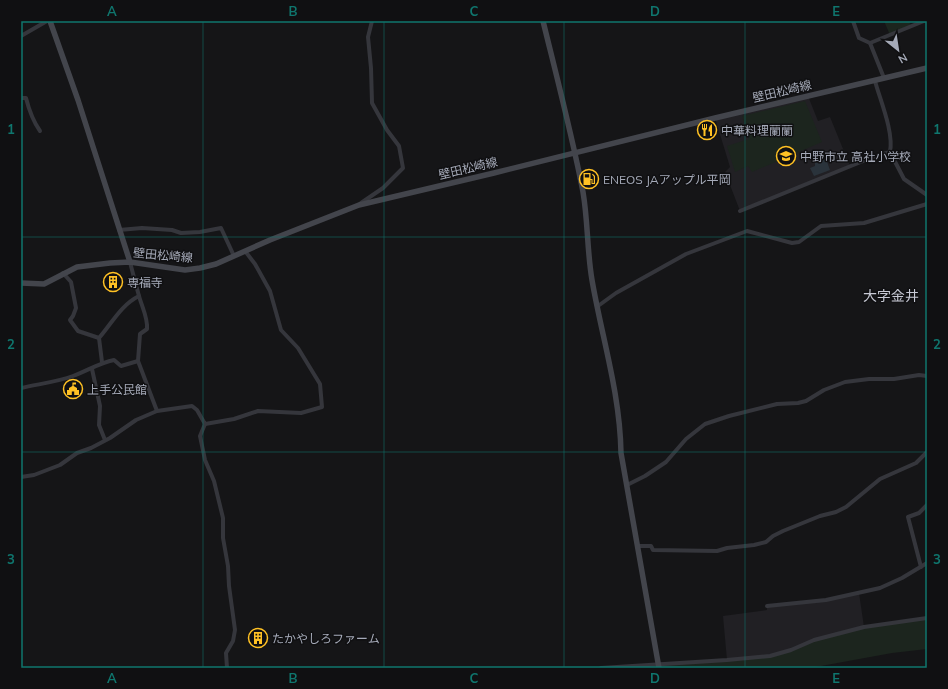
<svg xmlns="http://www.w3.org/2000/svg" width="948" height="689" viewBox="0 0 948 689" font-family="Mulish,'Noto Sans JP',sans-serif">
<rect width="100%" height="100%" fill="#151517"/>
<!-- built -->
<g fill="#212024">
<polygon points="808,96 818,121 830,117 850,166 740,211 725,172 730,167 715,118"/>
<polygon points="859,593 864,627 770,656 727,660 723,616 767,610 767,606 826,600"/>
</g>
<!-- green -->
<g fill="#1c251e">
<polygon points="884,21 909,21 911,26 890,35"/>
<polygon points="805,101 822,142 752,172 748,166 735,172 727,146 749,139 742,116"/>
<polygon points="927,618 927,649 892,653 810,668 601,668 770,656 814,640 864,627"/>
</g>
<!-- water -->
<polygon fill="#2a333b" points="826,159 830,170 814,176 810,168 815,166 815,163"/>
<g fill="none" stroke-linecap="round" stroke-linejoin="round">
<!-- street -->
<g stroke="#35363c" stroke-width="4">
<polyline points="853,21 859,38 870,43 884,78"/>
<polyline points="21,36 47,21"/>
<polyline points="870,43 924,21"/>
<path d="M875,81C880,100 894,132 890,152L904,179L927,195"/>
<path d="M21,98H26C29,110 33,121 40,131"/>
<polyline points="361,203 383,188 403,168 399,146 387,130 372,103 371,68 368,37 372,21"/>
<polyline points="740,211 873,157 890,152"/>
<polyline points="119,230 142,228 172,230 181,233 200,232 221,228 234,256"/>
<path d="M130,262C133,274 136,285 139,296C142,307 148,318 147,329L140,334L138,361L157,411"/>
<polyline points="63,273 71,282 76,308 73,316 70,320 78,331 99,338"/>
<polyline points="598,306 616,293 686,254 747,231 792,243 799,242 821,226 864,223 927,204"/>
<path d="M102,362L99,338C112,323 121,305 139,296"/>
<polyline points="92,369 100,406 99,425 105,440"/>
<path d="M21,388C38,384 57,382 73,376C87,371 99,363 114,360L121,366L138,361"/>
<polyline points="205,424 200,436 205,460 214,481 223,518 223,538 228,566 229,586 235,630 233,641 226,653 227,668"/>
<polyline points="21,477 34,475 60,465 77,453 91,448 110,438 136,420 157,411 192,406 197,410 205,424 234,419 258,411 301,413 322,407 320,384 298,348 281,330 270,291 255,264 245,251"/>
<polyline points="627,485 645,476 666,462 686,439 705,424 729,416 777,404 798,403 806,401 824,390 845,382 869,379 894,379 919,375 927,376"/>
<polyline points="638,546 651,546 653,550 717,551 727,548 754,545 766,542 773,536 783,531 820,516 836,512 846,507 880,479 916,463 927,452"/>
<polyline points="921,567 908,517 919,513 927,505"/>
<polyline points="767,606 826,600 880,588 902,578 927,563"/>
<polyline points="601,668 727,660 770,656 791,650 814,640 864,627 927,618"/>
</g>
<!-- secondary -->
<g stroke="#43454c" stroke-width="5.5">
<polyline points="50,21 78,100 130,262"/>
<path d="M543,21C557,78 572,135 583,192C588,221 587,251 592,280C602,338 620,393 621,453L659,668"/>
<polyline points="21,283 44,284 77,267 110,263 130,262 185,270 200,268 216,264 270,240 359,205 494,173 715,118 927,68"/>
</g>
</g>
<!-- grid -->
<path fill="none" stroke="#0f766e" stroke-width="1" stroke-opacity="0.55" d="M203,21V668M384,21V668M564,21V668M745,21V668M21,237H927M21,452H927"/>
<!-- icons -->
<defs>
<symbol id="restaurant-ring" viewBox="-11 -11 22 22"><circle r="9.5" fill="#101012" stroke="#ffc124" stroke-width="1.5"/><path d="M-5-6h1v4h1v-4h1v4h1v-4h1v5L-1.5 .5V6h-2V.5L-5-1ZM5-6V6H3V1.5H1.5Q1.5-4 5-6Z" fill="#ffc124"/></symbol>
<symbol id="school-ring" viewBox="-11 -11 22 22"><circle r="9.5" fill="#101012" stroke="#ffc124" stroke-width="1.5"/><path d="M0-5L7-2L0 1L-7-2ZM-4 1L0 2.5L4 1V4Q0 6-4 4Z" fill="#ffc124"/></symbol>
<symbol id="fuel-ring" viewBox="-11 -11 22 22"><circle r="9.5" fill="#101012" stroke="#ffc124" stroke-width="1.5"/><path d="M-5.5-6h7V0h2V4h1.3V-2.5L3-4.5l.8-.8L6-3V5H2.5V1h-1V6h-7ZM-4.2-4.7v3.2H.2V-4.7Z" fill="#ffc124"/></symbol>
<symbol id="building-ring" viewBox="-11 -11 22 22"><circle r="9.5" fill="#101012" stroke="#ffc124" stroke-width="1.5"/><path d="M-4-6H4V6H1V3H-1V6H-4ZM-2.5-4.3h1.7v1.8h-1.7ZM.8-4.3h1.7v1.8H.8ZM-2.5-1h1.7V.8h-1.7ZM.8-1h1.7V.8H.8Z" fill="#ffc124"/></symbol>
<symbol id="civic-ring" viewBox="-11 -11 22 22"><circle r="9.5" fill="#101012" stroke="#ffc124" stroke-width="1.5"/><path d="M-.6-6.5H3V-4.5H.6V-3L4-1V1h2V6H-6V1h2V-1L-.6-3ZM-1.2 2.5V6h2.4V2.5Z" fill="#ffc124"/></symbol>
</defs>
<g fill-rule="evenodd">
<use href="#restaurant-ring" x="696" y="119" width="22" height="22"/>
<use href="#school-ring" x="775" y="145" width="22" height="22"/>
<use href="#fuel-ring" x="578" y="168" width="22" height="22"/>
<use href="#building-ring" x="102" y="271" width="22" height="22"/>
<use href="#civic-ring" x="62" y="378" width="22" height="22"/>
<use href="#building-ring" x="247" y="627" width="22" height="22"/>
</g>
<g text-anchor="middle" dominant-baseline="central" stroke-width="3" stroke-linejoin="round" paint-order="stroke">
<!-- street labels -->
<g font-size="12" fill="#a5aab8" stroke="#101012">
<text transform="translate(782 91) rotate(-13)">壁田松崎線</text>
<text transform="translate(468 168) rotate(-13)">壁田松崎線</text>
<text transform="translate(163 255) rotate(5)">壁田松崎線</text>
</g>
<!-- poi labels -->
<g font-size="12" fill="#a5aab8" stroke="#101012" text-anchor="start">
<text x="721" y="130">中華料理蘭蘭</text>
<text x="800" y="156">中野市立 高社小学校</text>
<text x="603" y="179">ENEOS JAアップル平岡</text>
<text x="127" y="282">専福寺</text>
<text x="87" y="389">上手公民館</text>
<text x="272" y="638">たかやしろファーム</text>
</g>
<!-- quarter labels -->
<g font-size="14" fill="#c7c9d4" stroke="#101012">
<text x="891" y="296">大字金井</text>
</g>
</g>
<!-- border -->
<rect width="948" height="689" fill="none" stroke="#101012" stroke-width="44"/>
<!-- north arrow -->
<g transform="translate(898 50) rotate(150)" stroke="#101012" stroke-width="3" paint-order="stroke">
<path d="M0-3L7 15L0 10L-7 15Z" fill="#a5aab8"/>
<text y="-6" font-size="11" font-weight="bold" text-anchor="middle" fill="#a5aab8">N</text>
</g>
<rect x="22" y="22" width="904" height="645" fill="none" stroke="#0f766e" stroke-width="1.5"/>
<g font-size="13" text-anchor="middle" font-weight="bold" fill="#0f766e">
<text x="112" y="16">A</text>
<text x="293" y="16">B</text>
<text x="474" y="16">C</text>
<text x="655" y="16">D</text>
<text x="836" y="16">E</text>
<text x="11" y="134">1</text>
<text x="937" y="134">1</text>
<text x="11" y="349">2</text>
<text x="937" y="349">2</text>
<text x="11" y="564">3</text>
<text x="937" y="564">3</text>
<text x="112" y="683">A</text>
<text x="293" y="683">B</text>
<text x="474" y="683">C</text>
<text x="655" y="683">D</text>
<text x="836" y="683">E</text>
</g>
</svg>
